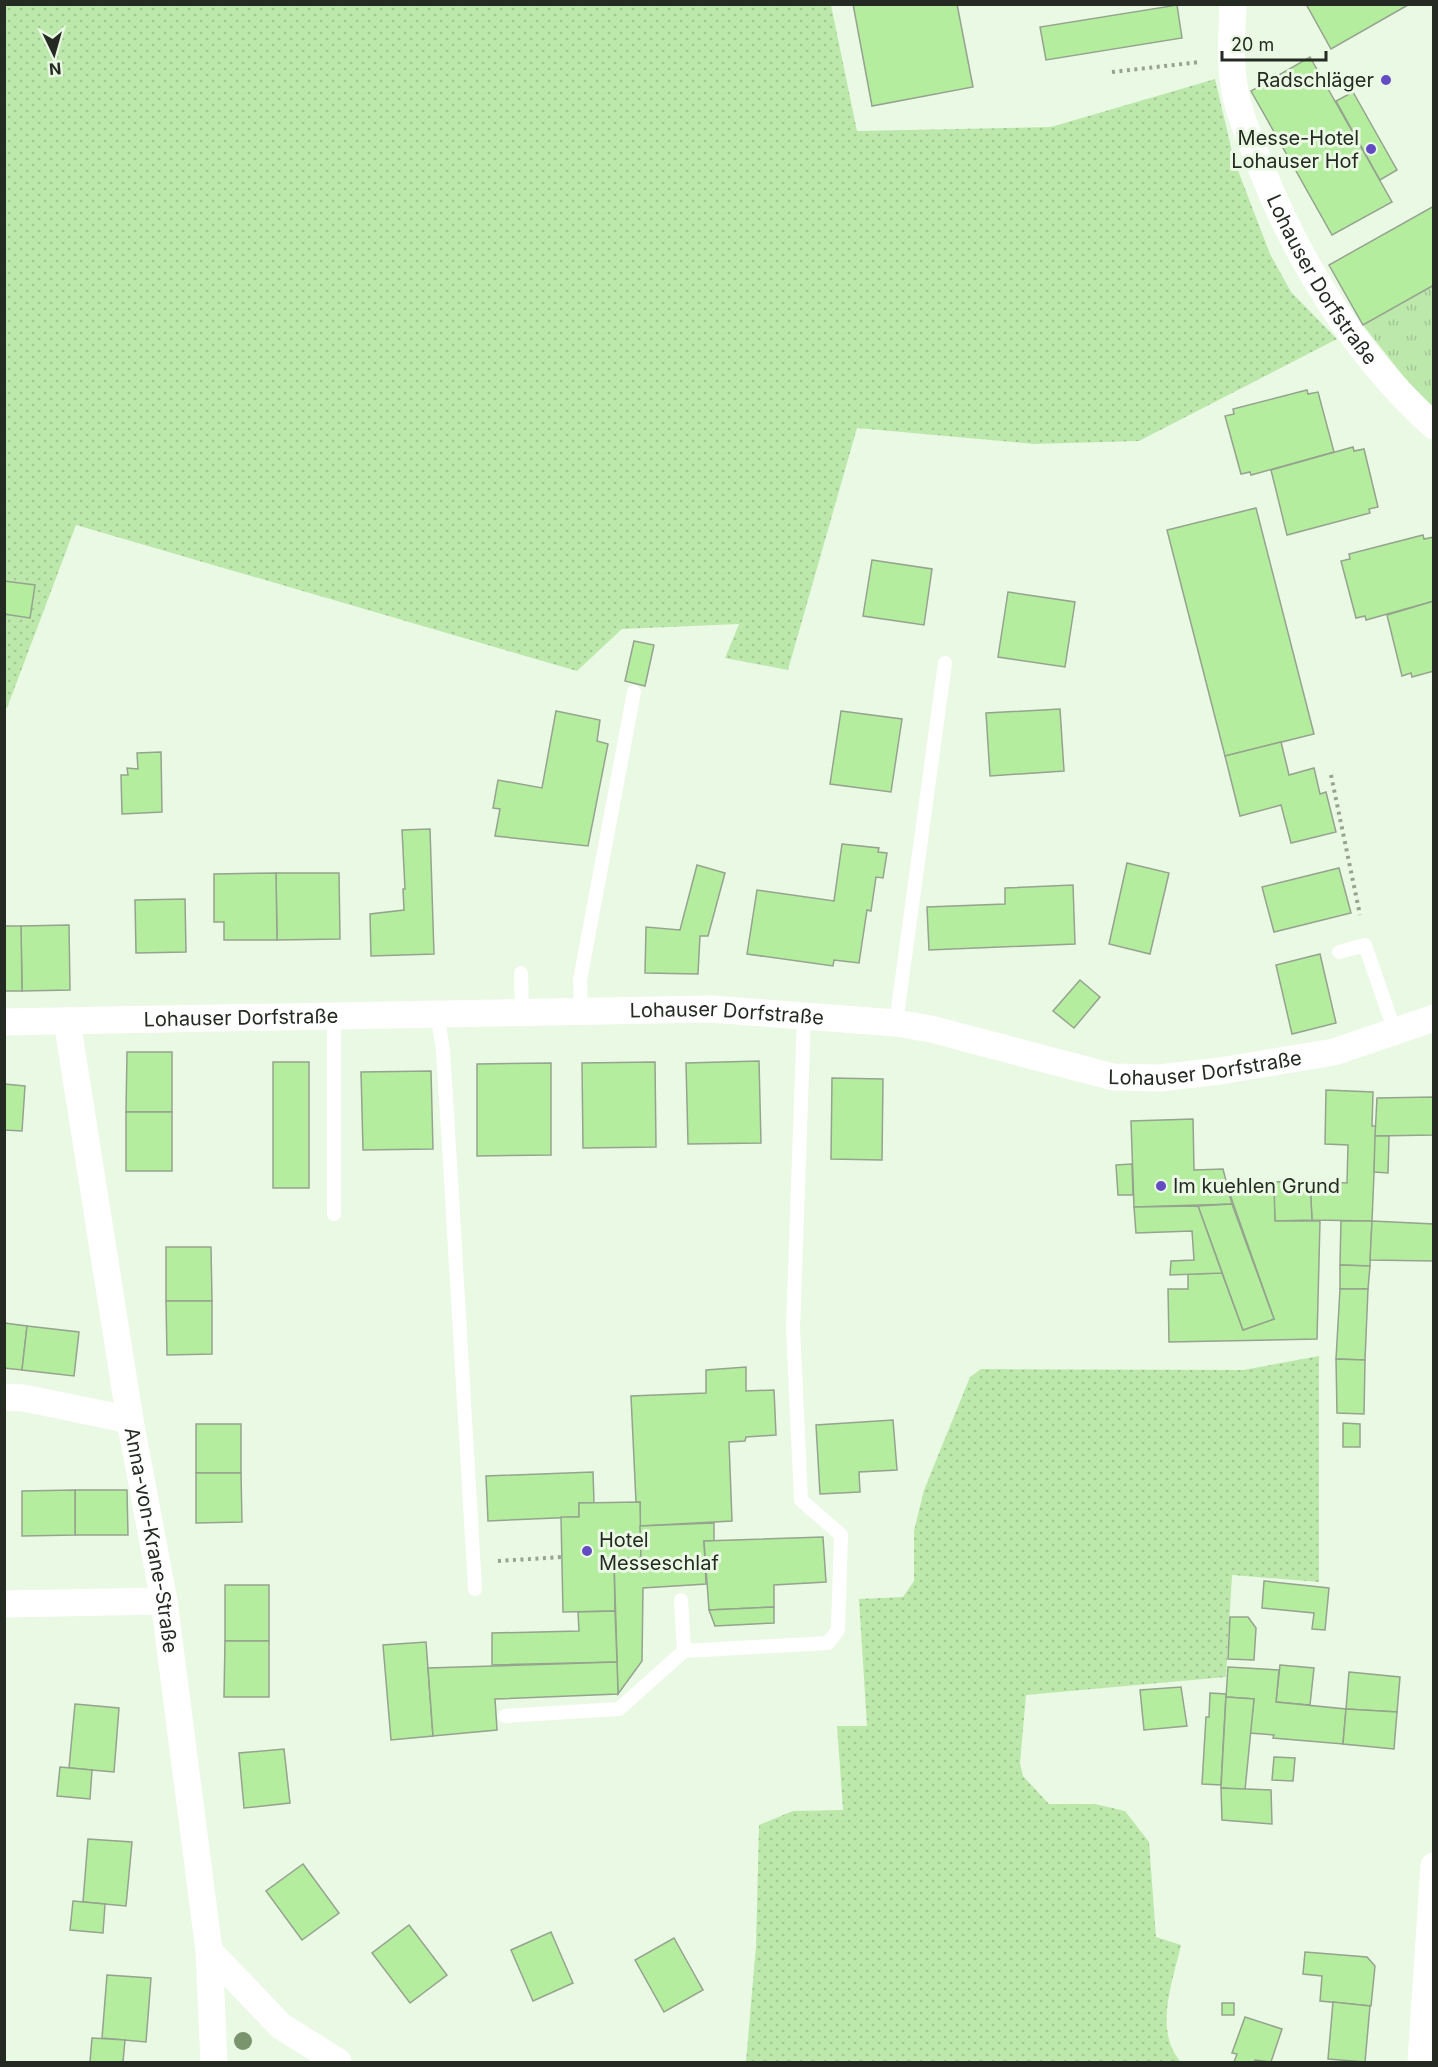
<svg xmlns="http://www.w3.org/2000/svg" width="1438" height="2067" viewBox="0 0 1438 2067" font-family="Inter,sans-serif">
<defs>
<pattern id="grass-dots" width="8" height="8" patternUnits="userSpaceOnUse" patternTransform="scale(1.5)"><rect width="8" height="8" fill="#bde8ac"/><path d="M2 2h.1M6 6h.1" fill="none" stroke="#a2c794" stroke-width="1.8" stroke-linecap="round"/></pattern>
<pattern id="park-tufts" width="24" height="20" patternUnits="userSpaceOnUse" patternTransform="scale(1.5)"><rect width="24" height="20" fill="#bde8ac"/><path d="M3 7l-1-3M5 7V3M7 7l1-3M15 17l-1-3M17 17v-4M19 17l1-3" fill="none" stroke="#a2c794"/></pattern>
</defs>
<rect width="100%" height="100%" fill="#eaf9e4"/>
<!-- grass -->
<g fill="url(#grass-dots)">
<polygon points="5,5 831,5 857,131 1051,127 1215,79 1234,160 1270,254 1291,292 1337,339 1139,441 1034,444 857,428 788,670 725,658 739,624 622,629 577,671 76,525 7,708 5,708"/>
<path d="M1319,1356V1582L1232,1575L1226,1677L1026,1695L1020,1763L1023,1776L1049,1804H1095L1125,1811L1149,1842L1156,1937L1181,1945C1173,1981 1153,2031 1181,2062H746L756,1946L759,1825L793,1811L843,1810L837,1726H867L859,1599L903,1597L914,1581V1531L924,1490L970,1377L981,1369L1243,1370Z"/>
</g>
<!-- park -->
<polygon fill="url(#park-tufts)" points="1433,285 1433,409 1419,396 1363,325"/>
<!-- building -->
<g fill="#b4ed9e" stroke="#95a38f" stroke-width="1.5">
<polygon points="853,4 957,4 973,87 872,106"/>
<polygon points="1306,4 1408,4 1408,5 1331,49"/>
<polygon points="1177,5 1182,38 1046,60 1040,27"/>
<polygon points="1310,57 1392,202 1332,235 1251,91"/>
<polygon points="1353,92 1397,170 1380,180 1336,101"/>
<polygon points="1434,206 1434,285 1363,325 1329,265"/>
<polygon points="1307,390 1308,394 1318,392 1334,452 1251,475 1250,472 1241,474 1225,416 1234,414 1233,409"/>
<polygon points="1353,447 1354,451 1364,449 1378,507 1369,509 1370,513 1287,535 1271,470"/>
<polygon points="1256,508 1314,734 1225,756 1167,530"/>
<polygon points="1423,535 1424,539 1434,537 1434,601 1366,620 1365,616 1356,618 1341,561 1350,559 1349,554"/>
<polygon points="872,560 932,569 924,625 863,616"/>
<polygon points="4,581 35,585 30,618 4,614"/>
<polygon points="1008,592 1075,602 1065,667 998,657"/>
<polygon points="1434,601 1434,671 1412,677 1411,673 1402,676 1387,615"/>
<polygon points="634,641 654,645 645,686 625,681"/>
<polygon points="1060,709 1064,771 990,776 986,713"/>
<polygon points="556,711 600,720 597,741 608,744 588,846 495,836 500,809 493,808 498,780 542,788"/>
<polygon points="841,711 902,719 891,792 830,784"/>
<polygon points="1281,742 1289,775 1314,768 1320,794 1326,792 1336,832 1291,843 1281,805 1240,816 1225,756"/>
<polygon points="161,752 162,812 122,814 121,775 128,775 127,768 138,769 137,753"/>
<polygon points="430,829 434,954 371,956 370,914 404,910 403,889 405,889 402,830"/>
<polygon points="842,844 879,848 878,852 887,853 883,878 876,877 871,911 867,910 859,963 834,960 833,966 747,954 757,890 834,901"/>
<polygon points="1127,863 1169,873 1150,954 1109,944"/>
<polygon points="697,865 725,873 708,936 700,936 698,974 645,973 646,927 680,930"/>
<polygon points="1339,868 1351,913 1274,932 1262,887"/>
<polygon points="276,873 339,873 340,939 277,940"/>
<polygon points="276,873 277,940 224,940 224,922 214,922 214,874"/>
<polygon points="1073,885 1075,944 929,950 927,907 1005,904 1005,888"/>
<polygon points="185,899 186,952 136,953 135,900"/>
<polygon points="69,925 70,990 22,991 21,926"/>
<polygon points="4,926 21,926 22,991 4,991"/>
<polygon points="1320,954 1336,1023 1292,1034 1276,965"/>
<polygon points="1080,980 1100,997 1074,1028 1053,1011"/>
<polygon points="127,1052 172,1052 172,1112 126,1112"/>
<polygon points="759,1061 761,1143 688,1144 686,1063"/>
<rect x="273" y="1062" width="36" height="126"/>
<polygon points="655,1062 656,1147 583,1148 582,1063"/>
<polygon points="551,1063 551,1155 477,1156 477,1064"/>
<polygon points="431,1071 433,1149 363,1150 361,1072"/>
<polygon points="832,1078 883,1079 882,1160 831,1159"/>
<polygon points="4,1084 25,1086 22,1131 4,1130"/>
<polygon points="1326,1090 1373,1092 1372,1126 1376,1126 1372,1221 1312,1220 1310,1181 1347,1183 1348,1145 1325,1144"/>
<polygon points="1434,1097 1434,1135 1375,1136 1377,1098"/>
<rect x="126" y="1112" width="46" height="59"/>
<polygon points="1193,1119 1194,1170 1223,1169 1232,1204 1134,1207 1131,1121"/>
<polygon points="1375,1136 1389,1136 1388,1173 1374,1172"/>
<polygon points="1132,1164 1133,1195 1118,1195 1116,1165"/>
<polygon points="1310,1181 1312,1220 1275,1221 1273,1182"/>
<polygon points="1274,1185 1275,1221 1320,1221 1317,1339 1169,1342 1168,1289 1188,1289 1188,1274 1222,1273 1243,1330 1274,1319 1227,1186"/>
<polygon points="1232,1204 1274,1319 1243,1330 1198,1206"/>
<polygon points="1198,1206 1222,1273 1170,1275 1171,1261 1194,1260 1192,1231 1136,1233 1134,1207"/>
<polygon points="1341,1221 1372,1221 1370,1266 1340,1265"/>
<polygon points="1372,1221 1434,1224 1434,1261 1370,1260"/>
<polygon points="166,1247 211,1247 212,1301 166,1301"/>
<polygon points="1340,1265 1370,1266 1368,1289 1340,1289"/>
<polygon points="1340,1289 1368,1289 1365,1360 1336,1359"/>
<polygon points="166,1301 212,1301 212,1354 167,1355"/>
<polygon points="4,1323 27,1326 22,1370 4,1368"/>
<polygon points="27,1326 79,1332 74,1376 22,1370"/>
<polygon points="1336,1359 1365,1360 1364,1414 1337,1413"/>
<polygon points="746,1367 746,1391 774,1390 776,1435 746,1437 745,1441 729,1442 732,1521 640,1526 640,1502 636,1502 631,1396 706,1393 706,1370"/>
<polygon points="893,1420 897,1470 859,1472 860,1492 820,1494 816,1425"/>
<polygon points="1343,1423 1360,1424 1360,1447 1343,1447"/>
<rect x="196" y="1424" width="45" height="49"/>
<polygon points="593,1472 594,1503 579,1503 579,1517 488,1521 486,1476"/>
<polygon points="196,1473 241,1473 242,1522 196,1523"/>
<polygon points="75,1490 127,1490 128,1535 75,1535"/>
<polygon points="75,1490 75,1535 22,1536 22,1491"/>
<polygon points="640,1502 641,1558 614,1559 615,1611 563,1612 561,1517 579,1517 579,1503"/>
<polygon points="714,1523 714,1541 704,1541 706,1584 643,1588 642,1661 618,1694 614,1559 641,1558 640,1526"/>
<polygon points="823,1537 826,1582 774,1585 774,1607 709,1610 704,1541"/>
<polygon points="1264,1581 1329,1588 1325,1630 1312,1629 1314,1613 1262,1608"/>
<rect x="225" y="1585" width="44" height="56"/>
<polygon points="774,1607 774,1623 715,1626 709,1610"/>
<polygon points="615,1611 617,1662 492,1665 492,1633 579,1631 578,1612"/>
<polygon points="1230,1617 1248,1617 1256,1628 1254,1660 1228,1659"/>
<polygon points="225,1641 269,1641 269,1697 224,1697"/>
<polygon points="426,1642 433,1736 391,1740 383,1645"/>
<polygon points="617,1662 618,1694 495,1699 497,1730 433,1736 428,1668"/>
<polygon points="1280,1665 1314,1668 1310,1705 1276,1702"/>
<polygon points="1228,1667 1279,1670 1276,1702 1346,1709 1343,1744 1273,1738 1274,1735 1250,1733 1254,1699 1226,1697"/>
<polygon points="1349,1672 1400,1677 1397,1712 1346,1709"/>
<polygon points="1181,1687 1187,1726 1144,1730 1140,1690"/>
<polygon points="1210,1693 1226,1694 1221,1785 1202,1784 1206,1717 1209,1717"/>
<polygon points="1226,1697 1254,1699 1245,1790 1221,1788"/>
<polygon points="75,1704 119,1708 114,1772 69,1768"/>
<polygon points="1346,1709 1397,1712 1394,1749 1343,1744"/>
<polygon points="284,1749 290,1803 244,1808 239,1753"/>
<polygon points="1274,1757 1295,1758 1293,1781 1272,1780"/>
<polygon points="60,1767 92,1770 90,1799 57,1796"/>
<polygon points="1221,1788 1271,1790 1272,1824 1222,1820"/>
<polygon points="88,1839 132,1842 126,1906 83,1902"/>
<polygon points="303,1864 339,1913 302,1940 266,1891"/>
<polygon points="73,1901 105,1904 103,1933 70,1930"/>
<polygon points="409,1925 447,1975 410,2003 372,1953"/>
<polygon points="551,1932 573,1983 533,2001 511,1950"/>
<polygon points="674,1938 703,1990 664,2012 635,1960"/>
<polygon points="1305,1952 1367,1957 1375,1966 1371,2006 1320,2001 1322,1976 1303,1974"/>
<polygon points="107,1975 151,1978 146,2042 102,2038"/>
<polygon points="1333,2002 1370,2006 1365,2062 1328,2059"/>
<rect x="1222" y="2003" width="12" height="12"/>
<polygon points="1245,2017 1282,2029 1271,2062 1255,2060 1254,2062 1234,2062 1237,2054 1232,2053"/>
<polygon points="92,2038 125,2040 123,2062 90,2062"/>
</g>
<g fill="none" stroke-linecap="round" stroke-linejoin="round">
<!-- path -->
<g stroke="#97a293" stroke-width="4" stroke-dasharray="3 4.5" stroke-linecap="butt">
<polyline points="1112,72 1200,62"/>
<polyline points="1331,775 1360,915"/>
<polyline points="498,1561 562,1557"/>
</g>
<!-- service -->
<g stroke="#fff" stroke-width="14">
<polyline points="1339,952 1365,945 1395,1032"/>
<polyline points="521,973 522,1012"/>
<polyline points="581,1012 580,980 634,692"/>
<polyline points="437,1013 443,1050 449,1147 475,1589"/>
<polyline points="896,1023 945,663"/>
<polyline points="334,1214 334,1016"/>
<polyline points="684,1651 828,1643 838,1630 841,1535 801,1500 793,1328 804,1016"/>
<polyline points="505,1716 619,1709 684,1651 681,1600"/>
</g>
<!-- minor -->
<g stroke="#fff" stroke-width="27">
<path id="s1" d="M1233,4C1232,35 1229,66 1236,96C1241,120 1251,142 1260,165C1298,262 1356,356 1434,426"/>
<path id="s2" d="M67,1021L130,1420L164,1601L209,1951L214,2062"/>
<path id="s3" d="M4,1022L711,1009L896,1023L931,1029L1113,1077L1159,1078L1220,1071L1334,1052L1434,1018"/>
<polyline points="4,1397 24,1398 130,1420"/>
<polyline points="4,1604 164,1601"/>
<polyline points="209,1951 281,2026 338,2062"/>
<polyline points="1421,2062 1434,1866"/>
</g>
</g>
<!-- trees -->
<circle fill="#7a946d" cx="243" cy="2041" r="9"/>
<!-- markers -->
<g fill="#624bc3" stroke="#eaf9e4" stroke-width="2">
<circle cx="1386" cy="80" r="6"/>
<circle cx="1371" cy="149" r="6"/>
<circle cx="1161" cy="1186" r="6"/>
<circle cx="587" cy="1551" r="6"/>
</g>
<g text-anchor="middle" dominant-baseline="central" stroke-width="6" stroke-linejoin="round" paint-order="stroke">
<!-- poi labels -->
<g font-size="20" fill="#252b23" stroke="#eaf9e4" text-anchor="end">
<text x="1374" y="80">Radschläger</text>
<text x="1359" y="138">Messe-Hotel<tspan x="1359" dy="23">Lohauser Hof</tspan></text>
<text x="1173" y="1186" text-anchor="start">Im kuehlen Grund</text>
<text x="599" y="1540" text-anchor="start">Hotel<tspan x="599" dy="23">Messeschlaf</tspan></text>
</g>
<!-- street labels -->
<g font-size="20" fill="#252b23" stroke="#eaf9e4">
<text stroke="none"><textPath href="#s1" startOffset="296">Lohauser Dorfstraße</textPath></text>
<text stroke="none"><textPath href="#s3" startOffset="723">Lohauser Dorfstraße</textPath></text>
<text stroke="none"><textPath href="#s3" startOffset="237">Lohauser Dorfstraße</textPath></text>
<text stroke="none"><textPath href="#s3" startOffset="1209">Lohauser Dorfstraße</textPath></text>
<text stroke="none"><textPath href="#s2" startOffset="526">Anna-von-Krane-Straße</textPath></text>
</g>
</g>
<!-- border -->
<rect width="1438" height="2067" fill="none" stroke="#252b23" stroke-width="12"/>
<!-- north arrow -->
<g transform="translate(54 54) rotate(175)" stroke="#eaf9e4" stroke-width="4.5" paint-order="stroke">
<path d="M0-4.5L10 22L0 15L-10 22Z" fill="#252b23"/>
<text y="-9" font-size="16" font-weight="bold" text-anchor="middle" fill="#252b23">N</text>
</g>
<!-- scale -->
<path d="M1222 51v9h104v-9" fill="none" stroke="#252b23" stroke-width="3"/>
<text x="1231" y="51" font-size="18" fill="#252b23" stroke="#eaf9e4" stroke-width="4.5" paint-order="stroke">20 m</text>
</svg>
